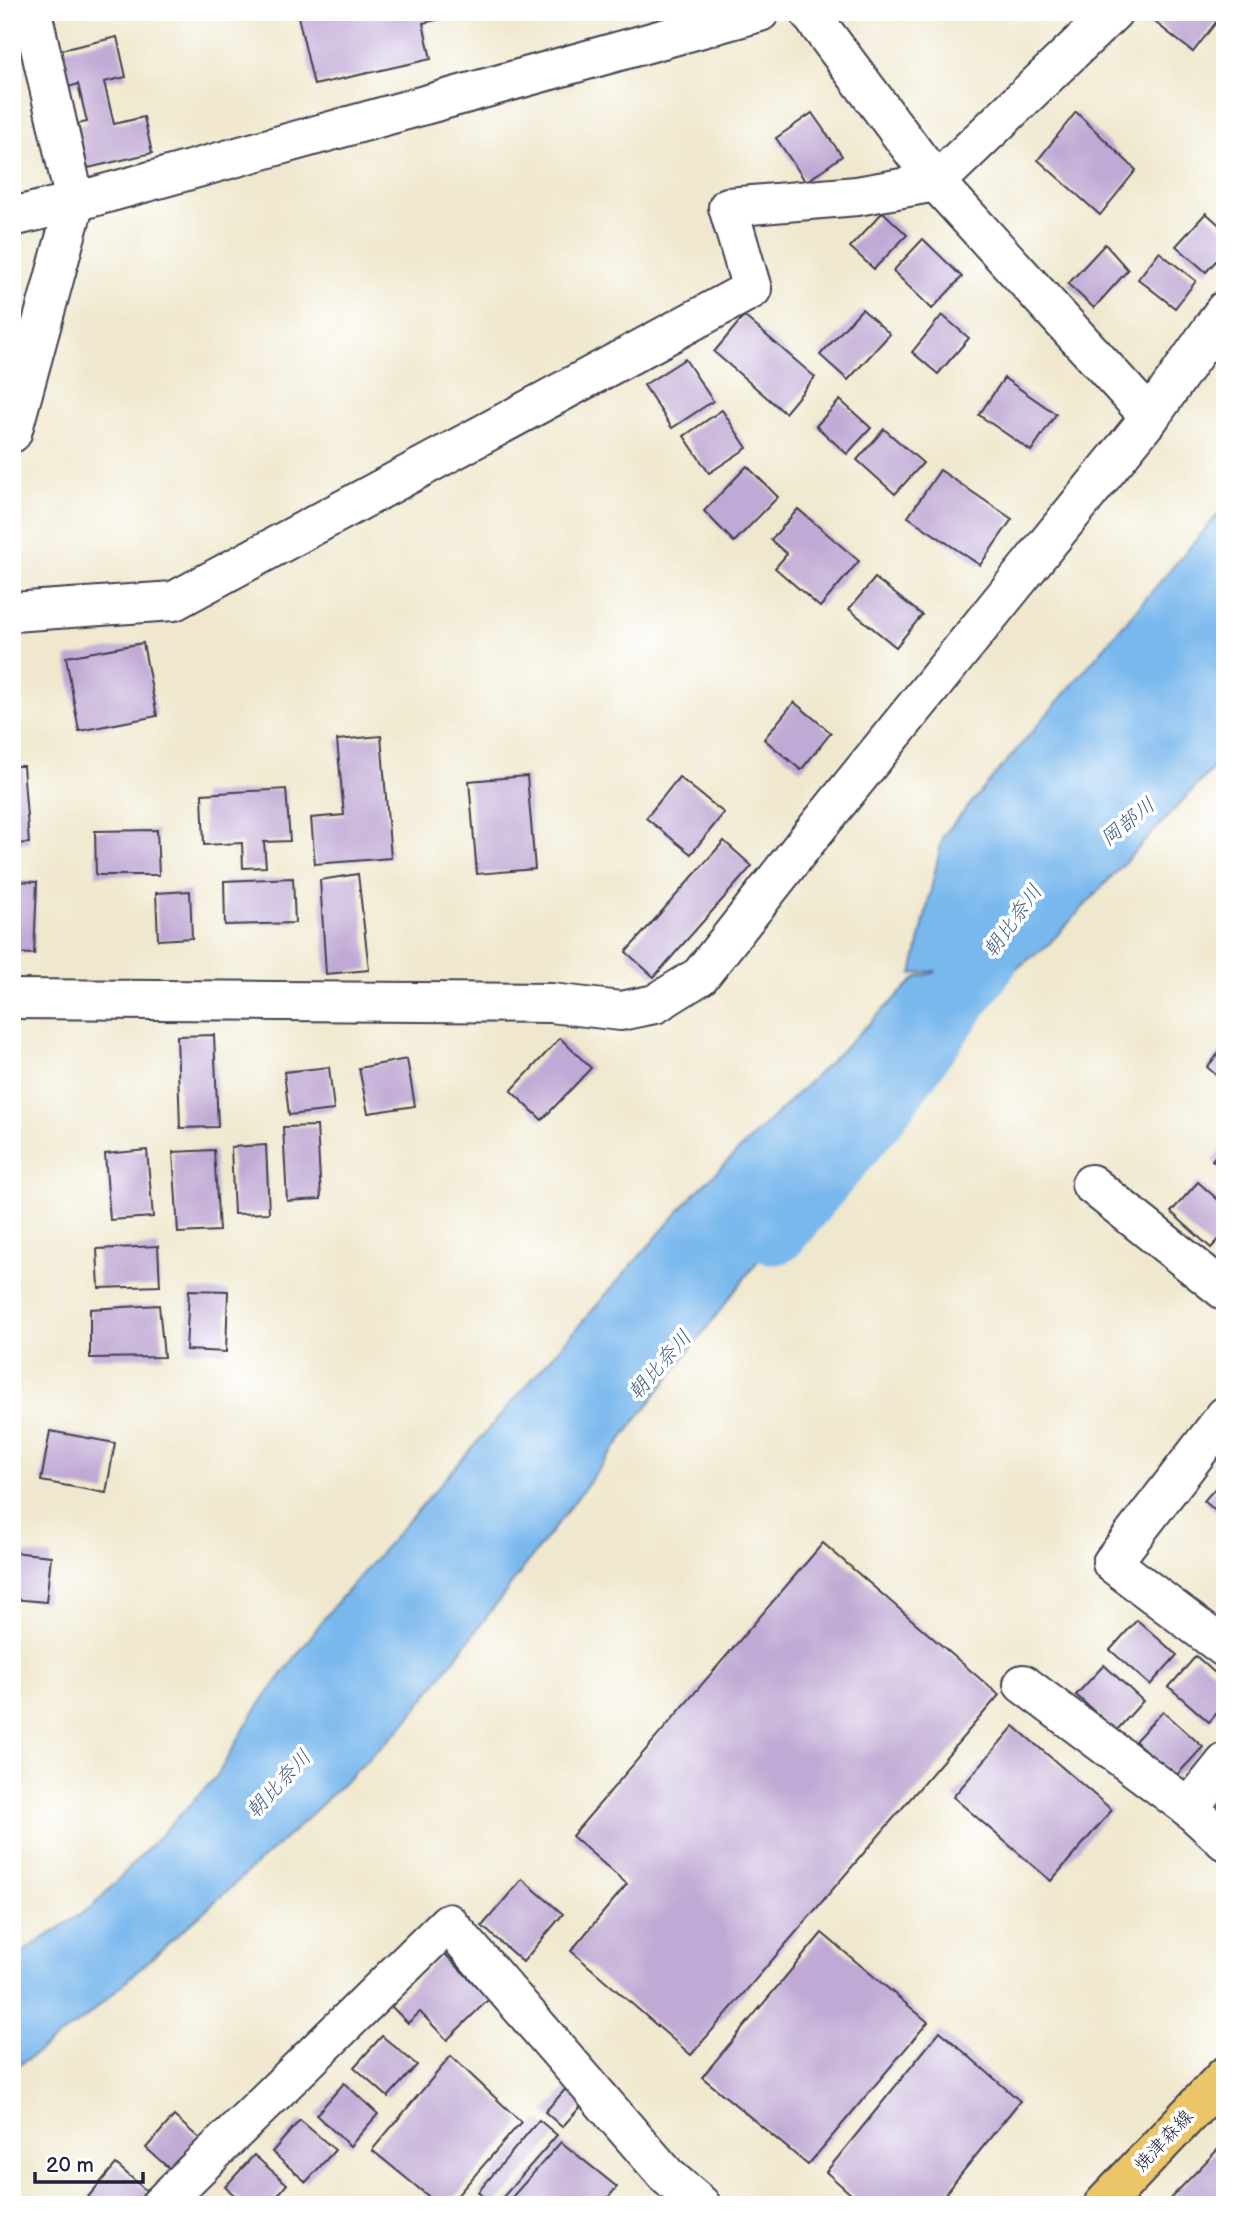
<svg xmlns="http://www.w3.org/2000/svg" width="1237" height="2217" viewBox="0 0 1237 2217" font-family="'Balsamiq Sans','Klee One',sans-serif">
<rect width="100%" height="100%" fill="#fff"/>
<filter id="ink" filterUnits="userSpaceOnUse"><feTurbulence type="fractalNoise" baseFrequency=".0143" numOctaves="2"/><feDisplacementMap in="SourceGraphic" scale="14" xChannelSelector="R" yChannelSelector="G"/><feConvolveMatrix kernelMatrix="1 2 1 2 8 2 1 2 1" color-interpolation-filters="sRGB"/></filter>
<filter id="wash" filterUnits="userSpaceOnUse"><feTurbulence type="fractalNoise" baseFrequency=".00686" numOctaves="4" result="noise"/><feDisplacementMap in="SourceGraphic" scale="28" xChannelSelector="R" yChannelSelector="G"/><feGaussianBlur stdDeviation="1.57" result="paint"/><feColorMatrix in="noise" values="0 0 0 0 0 0 0 0 0 0 0 0 0 0 0 0 0 1.4 0 .05"/><feComposite in="paint" operator="in"/></filter>
<g filter="url(#wash)">
<rect width="100%" height="100%" fill="#f0e8ce"/>
<!-- water -->
<polygon fill="#79b8ed" stroke="#4e6d94" stroke-width="2" points="1225,506 1225,755 1048,945 933,1031 404,1725 299,1826 84,2019 12,2070 12,1959 93,1906 217,1776 254,1712 333,1607 694,1194 917,977 954,968 912,974 943,836"/>
<g fill="none" stroke-linecap="round" stroke-linejoin="round">
<!-- river -->
<polyline stroke="#79b8ed" stroke-width="65" points="775,1232 875,1112 986,958"/>
</g>
<g id="blocks">
<!-- building -->
<g fill="#c0a9d4">
<polygon points="297,12 444,12 445,18 423,23 431,59 314,85"/>
<polygon points="1142,12 1224,12 1193,52"/>
<polygon points="117,37 126,77 104,82 114,124 144,117 152,153 88,168 78,124 87,122 78,84 69,87 61,50"/>
<polygon points="1076,112 1136,170 1100,215 1038,160"/>
<polygon points="812,113 842,156 806,182 776,138"/>
<polygon points="883,212 907,235 874,269 850,247"/>
<polygon points="1206,213 1225,230 1225,251 1206,272 1176,246"/>
<polygon points="923,239 962,277 932,309 893,271"/>
<polygon points="1105,244 1128,270 1094,308 1068,284"/>
<polygon points="1159,252 1196,281 1175,308 1138,279"/>
<polygon points="862,309 890,334 848,380 820,355"/>
<polygon points="942,315 969,338 938,374 912,352"/>
<polygon points="744,316 815,377 785,413 714,352"/>
<polygon points="685,359 713,401 672,428 644,385"/>
<polygon points="1004,378 1056,414 1031,451 979,415"/>
<polygon points="840,400 871,428 847,454 816,426"/>
<polygon points="722,410 747,448 709,473 684,436"/>
<polygon points="884,429 923,463 895,494 857,460"/>
<polygon points="747,466 778,497 734,542 704,511"/>
<polygon points="940,470 1012,519 980,565 908,517"/>
<polygon points="798,509 859,561 820,607 775,568 787,554 771,540"/>
<polygon points="875,578 922,615 896,647 849,609"/>
<polygon points="143,643 157,716 79,731 66,657"/>
<polygon points="794,702 831,733 801,770 764,739"/>
<polygon points="381,736 391,858 315,864 311,818 344,815 337,740"/>
<polygon points="12,766 23,766 29,843 12,844"/>
<polygon points="527,776 535,869 477,874 469,781"/>
<polygon points="679,777 724,813 691,854 646,818"/>
<polygon points="286,789 290,841 264,842 266,867 243,868 242,843 204,845 202,794"/>
<polygon points="157,830 159,875 96,875 95,831"/>
<polygon points="724,841 752,866 654,977 626,952"/>
<polygon points="358,874 369,970 326,974 320,880"/>
<polygon points="293,878 295,923 225,925 224,881"/>
<polygon points="12,881 37,882 34,954 12,953"/>
<polygon points="190,891 192,938 158,940 156,893"/>
<polygon points="214,1035 218,1127 180,1128 177,1036"/>
<polygon points="560,1038 591,1068 542,1120 511,1091"/>
<polygon points="1225,1046 1225,1083 1207,1067"/>
<polygon points="407,1059 415,1106 368,1113 359,1068"/>
<polygon points="329,1067 334,1110 289,1115 284,1072"/>
<polygon points="317,1126 321,1199 287,1201 283,1127"/>
<polygon points="266,1145 269,1213 234,1214 231,1147"/>
<polygon points="1225,1145 1225,1172 1212,1160"/>
<polygon points="147,1150 153,1217 110,1220 105,1154"/>
<polygon points="214,1150 219,1231 178,1233 173,1152"/>
<polygon points="1198,1182 1225,1206 1225,1233 1211,1248 1171,1212"/>
<polygon points="158,1246 160,1286 99,1288 97,1249"/>
<polygon points="189,1290 228,1291 226,1352 186,1350"/>
<polygon points="159,1305 164,1357 90,1358 90,1309"/>
<polygon points="50,1431 115,1443 106,1493 41,1481"/>
<polygon points="1225,1477 1225,1519 1204,1501"/>
<polygon points="823,1543 999,1695 691,2055 571,1951 627,1884 572,1836"/>
<polygon points="12,1552 51,1556 46,1602 12,1599"/>
<polygon points="1137,1620 1177,1655 1150,1685 1110,1650"/>
<polygon points="1196,1656 1225,1682 1225,1704 1209,1722 1169,1687"/>
<polygon points="1104,1665 1143,1701 1116,1731 1076,1695"/>
<polygon points="1163,1711 1203,1747 1175,1777 1135,1741"/>
<polygon points="1014,1726 1112,1810 1051,1881 953,1797"/>
<polygon points="522,1879 563,1914 523,1962 482,1926"/>
<polygon points="822,1933 928,2022 808,2165 702,2077"/>
<polygon points="444,1953 489,1999 447,2040 420,2012 408,2023 391,2006"/>
<polygon points="940,2031 1020,2101 936,2205 863,2205 826,2172"/>
<polygon points="382,2036 417,2065 388,2097 354,2067"/>
<polygon points="451,2056 521,2122 449,2205 439,2205 372,2150"/>
<polygon points="344,2083 378,2114 350,2146 316,2115"/>
<polygon points="570,2084 586,2101 562,2127 545,2112"/>
<polygon points="174,2116 208,2146 180,2178 146,2148"/>
<polygon points="300,2120 335,2150 306,2182 272,2152"/>
<polygon points="539,2120 557,2135 496,2205 491,2205 478,2192"/>
<polygon points="561,2142 617,2187 602,2205 505,2205"/>
<polygon points="1225,2142 1225,2205 1164,2205"/>
<polygon points="254,2155 287,2184 270,2205 246,2205 225,2187"/>
<polygon points="116,2164 150,2194 141,2205 97,2205 88,2197"/>
</g>
</g>
</g>
<g filter="url(#ink)">
<use href="#blocks" fill-opacity="0" stroke="#414051" stroke-width="2"/>
<g fill="none" stroke-linecap="round" stroke-linejoin="round">
<defs>
<g id="minor">
<polyline points="809,12 936,182 1150,417"/>
<polyline points="12,217 75,202 760,12"/>
<polyline points="12,433 75,202 32,12"/>
<polyline points="12,612 174,601 752,289 728,207 857,196 936,182 1113,12"/>
<polyline points="12,999 551,1003 621,1011 655,1004 700,976 808,839 1150,417 1225,310"/>
<polyline points="1091,1184 1225,1291"/>
<polyline points="1225,1416 1112,1563 1225,1648"/>
<polyline points="1023,1684 1189,1808 1225,1841"/>
<polyline points="1189,1808 1225,1763"/>
<polyline points="160,2205 448,1923 667,2176 701,2205"/>
</g>
<polyline id="major" points="1103,2205 1225,2076"/>
</defs>
<!-- minor casing -->
<use href="#minor" stroke="#414051" stroke-width="42"/>
<!-- major casing -->
<use href="#major" stroke="#414051" stroke-width="42"/>
<!-- minor -->
<use href="#minor" stroke="#fff" stroke-width="38"/>
<!-- major -->
<use href="#major" stroke="#ecc569" stroke-width="38"/>
</g>
</g>
<g text-anchor="middle" dominant-baseline="central" stroke-width="7" stroke-linejoin="round" paint-order="stroke">
<!-- street labels -->
<g font-size="19" fill="#22223b" stroke="#fff">
<text transform="translate(1164 2141) rotate(-47)">焼津森線</text>
</g>
<!-- water labels -->
<g font-size="21" font-style="italic" fill="#455e82" stroke="#fff">
<text transform="translate(1128 822) rotate(-39)">岡部川</text>
<text transform="translate(1013 921) rotate(-54)">朝比奈川</text>
<text transform="translate(660 1365) rotate(-49)">朝比奈川</text>
<text transform="translate(279 1784) rotate(-47)">朝比奈川</text>
</g>
</g>
<!-- margin -->
<rect width="1237" height="2217" fill="none" stroke="#fff" stroke-width="42"/>
<!-- scale -->
<path d="M35 2172v10h108v-10" fill="none" stroke="#22223b" stroke-width="3.5"/>
<text x="46" y="2172" font-size="21" fill="#22223b" stroke="#ffffff" stroke-width="5" paint-order="stroke">20 m</text>
</svg>
